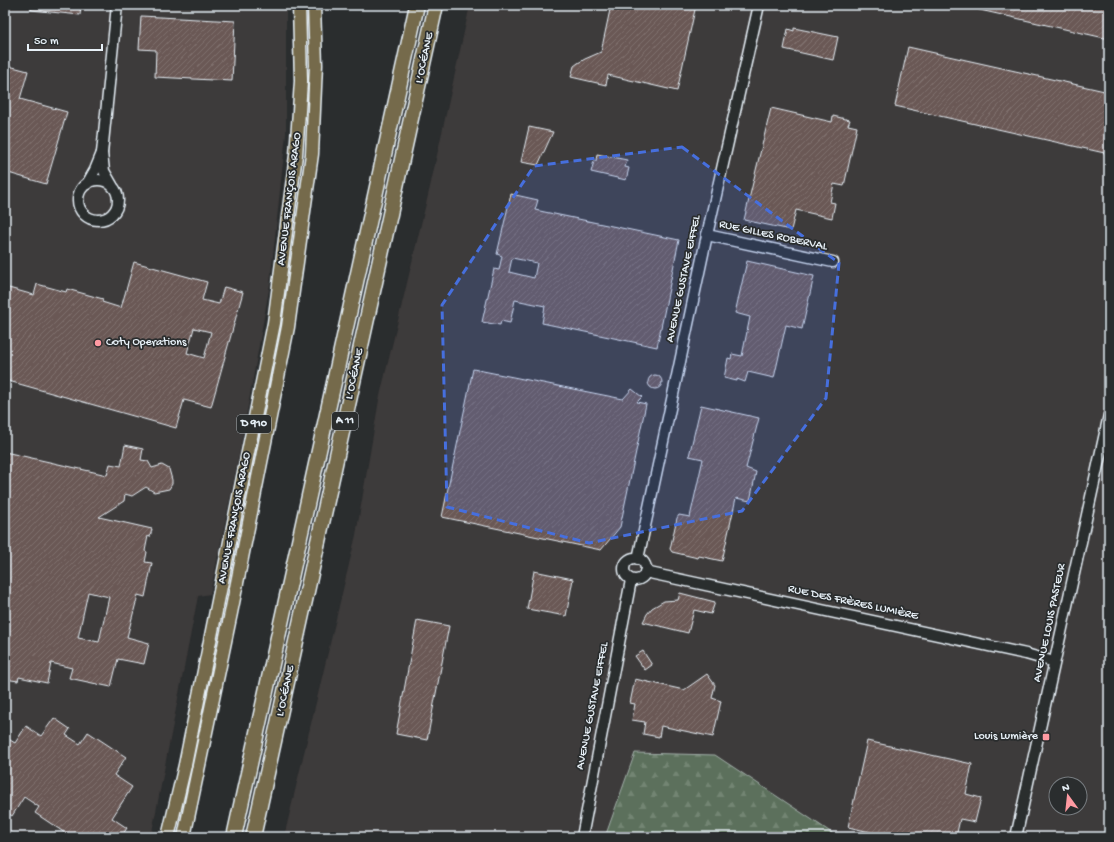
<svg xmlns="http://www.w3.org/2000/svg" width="1114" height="842" viewBox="0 0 1114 842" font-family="'Gochi Hand',sans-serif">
<defs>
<pattern id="forest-firs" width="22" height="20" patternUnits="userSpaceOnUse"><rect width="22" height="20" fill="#5b705b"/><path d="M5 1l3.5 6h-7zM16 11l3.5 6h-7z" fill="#738573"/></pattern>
<pattern id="building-hatch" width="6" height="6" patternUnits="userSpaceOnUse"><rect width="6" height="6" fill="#6b5955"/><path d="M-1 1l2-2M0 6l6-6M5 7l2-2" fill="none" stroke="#80716e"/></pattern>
</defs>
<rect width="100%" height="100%" fill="#2a2d2e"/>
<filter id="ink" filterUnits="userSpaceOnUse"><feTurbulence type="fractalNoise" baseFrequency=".025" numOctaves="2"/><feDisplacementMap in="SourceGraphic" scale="8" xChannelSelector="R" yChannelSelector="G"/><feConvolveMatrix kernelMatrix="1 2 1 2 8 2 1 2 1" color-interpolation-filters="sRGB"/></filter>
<g filter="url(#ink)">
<!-- built -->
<g fill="#3e3a3a" fill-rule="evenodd">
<polygon points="5,5 286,5 286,134 270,284 239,456 210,594 198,596 151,837 5,837"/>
<path d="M470,5H1109V837H284L356,535L379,400L430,187ZM1056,784H1080V808H1056Z"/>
</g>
<!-- forest -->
<polygon fill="url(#forest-firs)" stroke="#a2b0aa" points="635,753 715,755 838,837 605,837"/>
<!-- building -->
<g fill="url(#building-hatch)" stroke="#e8f1f8" fill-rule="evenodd">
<polygon points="31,5 81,5 80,15 31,10"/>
<polygon points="611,5 696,5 677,91 608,75 606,85 571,77 574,66 578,63 585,59 601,52"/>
<polygon points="971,5 1109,5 1109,39 971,8"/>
<polygon points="141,16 235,21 232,81 155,77 156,50 139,49"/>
<polygon points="794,28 838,37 833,60 784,49 788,29 794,31"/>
<polygon points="908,47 1109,92 1109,154 895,106"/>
<polygon points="5,65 28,71 20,99 67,112 46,184 5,172"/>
<polygon points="771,108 832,122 833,116 850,120 848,125 857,127 844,186 834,184 830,202 835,203 832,218 796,210 791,230 744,220"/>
<polygon points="529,127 553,132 538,165 521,162"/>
<polygon points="597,154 627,160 625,167 629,168 626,180 591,172 594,161 596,161"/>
<path d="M511,194L538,200L535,210L679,240L657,347L542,323L545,306L515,300L510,323L501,321L500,325L482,322L494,269L499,270L502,256L497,254ZM512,258L537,263L534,278L509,272Z"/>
<polygon points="747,261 814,276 802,329 786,325 774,378 748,372 745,382 737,379 737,381 724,378 728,358 731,359 732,354 742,356 750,317 735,313"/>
<path d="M134,262L207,282L202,300L219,304L224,287L243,292L211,407L184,400L176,428L5,380V287L34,295L37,284L66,292L67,289L103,299L102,302L121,308ZM194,328L211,332L204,358L187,353Z"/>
<polygon points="473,369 623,399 632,389 642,397 637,402 646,404 620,527 601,550 442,517"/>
<circle cx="655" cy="382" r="7"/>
<polygon points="701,405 759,418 746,468 756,472 750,501 736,498 722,561 699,556 698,558 672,552 670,549 677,518 679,515 690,517 703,459 689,456"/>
<path d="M125,445L143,449L141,460L148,461L152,468L162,465L169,469L172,480V484L169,489L154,492L146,487L132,496L125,494L124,501L99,517L152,529L150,537L148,536L145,551L147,552L145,562L152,563L145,597L138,595L127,637L149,643L144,664L118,659L111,687L69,678L72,668L51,663L47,683L19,677L18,681L5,679V452L107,475L110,464L121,466ZM88,592L109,597L99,642L78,638Z"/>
<polygon points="534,571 573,579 566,616 527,609"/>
<polygon points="680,593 715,602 711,614 694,610 688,633 643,622 647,614 652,608 664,601 678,600"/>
<polygon points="417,620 449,626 427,740 396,734"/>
<polygon points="643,651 652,665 645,670 635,656"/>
<polygon points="707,674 715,685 712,698 721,701 713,737 661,726 659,737 643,734 645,722 632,720 635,704 630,703 635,679 684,690"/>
<polygon points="54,718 70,729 66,735 80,744 88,732 126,757 114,775 132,787 112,818 127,828 121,837 71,837 35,813 39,807 24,797 12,816 5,811 5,737 15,743 26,726 41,736"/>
<polygon points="867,741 972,764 966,794 981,798 975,822 960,819 956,837 892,837 848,827"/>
</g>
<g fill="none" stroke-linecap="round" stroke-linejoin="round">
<defs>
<g id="minor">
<circle cx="98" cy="200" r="20"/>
<polyline points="87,184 95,170 102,153"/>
<polyline points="112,185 104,171 102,153 117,5"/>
<polyline points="707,235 833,262"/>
<circle cx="635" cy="569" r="11"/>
<polyline points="638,559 707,235 759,5"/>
<polyline points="645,572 1026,654 1054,662"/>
<polyline points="582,837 631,580"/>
<polyline points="1016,837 1109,415"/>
</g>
<g id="major">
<polyline points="168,837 185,765 274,323 296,155 301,81 299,5"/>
<polyline points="184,837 231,613 288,327 312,154 316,65 314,5"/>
</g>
<g id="highway">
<polyline points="234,837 417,5"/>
<polyline points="253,837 436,5"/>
</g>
</defs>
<!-- minor casing -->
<use href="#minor" stroke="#e8f1f8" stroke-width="13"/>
<!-- major casing -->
<use href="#major" stroke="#e8f1f8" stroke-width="15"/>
<!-- highway casing -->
<use href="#highway" stroke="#e8f1f8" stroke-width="17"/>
<!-- minor -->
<use href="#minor" stroke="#2a2d2e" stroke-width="10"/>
<!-- major -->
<use href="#major" stroke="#746b4b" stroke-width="12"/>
<!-- highway -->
<use href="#highway" stroke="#746b4b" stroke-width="14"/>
</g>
</g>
<!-- marked area -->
<path fill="#466fde" fill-opacity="0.2" stroke="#466fde" stroke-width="3" stroke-dasharray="8 5" stroke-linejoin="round" d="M682,147L839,263L826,398L742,511L589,543L447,507L442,305L534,166Z"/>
<!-- markers -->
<g fill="#ff9aa2" stroke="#2a2d2e" stroke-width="1.5">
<circle cx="98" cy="343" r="4"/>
<rect x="1042" y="733" width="8" height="8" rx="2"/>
</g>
<g text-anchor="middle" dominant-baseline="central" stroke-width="3.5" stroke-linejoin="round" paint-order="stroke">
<!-- shield labels -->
<g fill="#2a2d2e" stroke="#afb6bb" stroke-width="1">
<rect x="332" y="412" width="26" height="18" rx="3"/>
<rect x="237" y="415" width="34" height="18" rx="3"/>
</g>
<g font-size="11" font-weight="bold" fill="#e8f1f8">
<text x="345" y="421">A 11</text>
<text x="254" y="424">D 910</text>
</g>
<!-- street labels -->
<g font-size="12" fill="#e8f1f8" stroke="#2a2d2e">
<text transform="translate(425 58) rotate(-78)">L’OCÉANE</text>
<text transform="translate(290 199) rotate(-83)">AVENUE FRANÇOIS ARAGO</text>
<text transform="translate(773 236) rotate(12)">RUE GILLES ROBERVAL</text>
<text transform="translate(684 279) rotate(-78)">AVENUE GUSTAVE EIFFEL</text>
<text transform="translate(355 374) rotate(-78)">L’OCÉANE</text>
<text transform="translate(235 518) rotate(-79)">AVENUE FRANÇOIS ARAGO</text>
<text transform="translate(853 603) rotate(12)">RUE DES FRÈRES LUMIÈRE</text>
<text transform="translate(1050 623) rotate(-78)">AVENUE LOUIS PASTEUR</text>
<text transform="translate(286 691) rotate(-78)">L’OCÉANE</text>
<text transform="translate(593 706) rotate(-79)">AVENUE GUSTAVE EIFFEL</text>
</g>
<!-- poi labels -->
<g font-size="12" fill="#e8f1f8" stroke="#2a2d2e" text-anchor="start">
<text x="106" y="343">Coty Operations</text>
<text x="1038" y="737" text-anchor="end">Louis Lumière</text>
</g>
</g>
<!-- margin -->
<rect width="1114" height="842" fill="none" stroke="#2a2d2e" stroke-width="20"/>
<rect x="10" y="10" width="1094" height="822" fill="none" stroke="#e8f1f8" stroke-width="1.5" filter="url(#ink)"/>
<!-- north arrow -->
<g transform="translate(1068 796) rotate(345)"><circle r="19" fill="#2a2d2e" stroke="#767b7f"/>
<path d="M0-3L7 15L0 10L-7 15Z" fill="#ff9aa2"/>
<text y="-6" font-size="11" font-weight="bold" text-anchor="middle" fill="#e8f1f8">N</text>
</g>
<!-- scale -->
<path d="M28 44v6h74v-6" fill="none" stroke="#e8f1f8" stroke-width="2"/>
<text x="34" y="44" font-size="12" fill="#e8f1f8" stroke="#2a2d2e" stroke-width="3" paint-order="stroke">50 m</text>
</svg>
